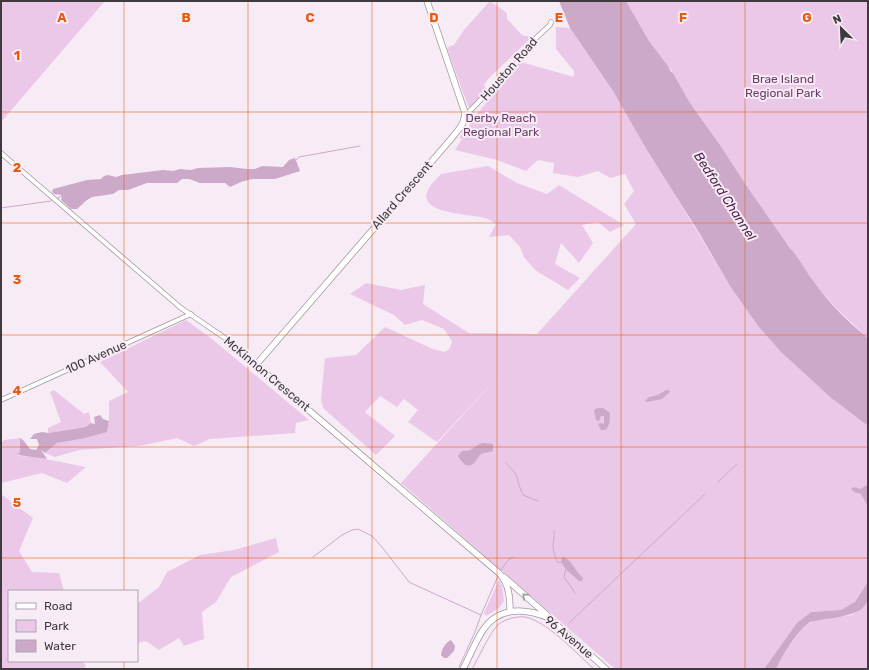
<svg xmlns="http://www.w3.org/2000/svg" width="869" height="670" viewBox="0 0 869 670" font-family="Rubik,sans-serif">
<rect width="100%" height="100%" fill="#f7ecf6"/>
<!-- green -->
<g fill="#ebc8e8">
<polygon points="1,1 105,1 1,122"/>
<polygon points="490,1 507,13 507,19 522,35 525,36 528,36 530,39 488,79 484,85 487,91 471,107 469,107 468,106 447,48 452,45 453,46 464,30"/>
<polygon points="626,1 868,1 868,338 837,309 808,276 795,254 789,247 764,213 714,136 690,103 673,73 649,41"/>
<polygon points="556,27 570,28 613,91 730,286 758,326 781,352 830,397 868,426 868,582 856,602 841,610 811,612 798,623 764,669 615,669 401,483 503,371 437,442 408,422 418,410 404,399 397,407 380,396 365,412 395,436 376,455 323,408 321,399 325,358 356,355 385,327 433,349 445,352 450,348 452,341 444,329 422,320 405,325 394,315 350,294 366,283 401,290 425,285 423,304 469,333 537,334 636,224 624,204 634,191 625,174 610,178 598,171 578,177 553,173 554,163 538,160 526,171 497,160 455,150 462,139 459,138 469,126 476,115 521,62 574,77 574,71 556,49"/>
<path d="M488,166L517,183L547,194L559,185L624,225L610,232L598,222L582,225L593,243L579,263L561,243L555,264L580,278L568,290L535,270L524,257L520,247L509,235L489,237L496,224C493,222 489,219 485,218C473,214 413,215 429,188C432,183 437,178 441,174Z"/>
<polygon points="186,320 212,339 309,420 296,423 295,433 210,439 194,446 177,438 139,446 79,450 55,457 45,453 57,443 81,439 109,424 109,401 128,392 100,362"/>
<polygon points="54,390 84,414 89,412 91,423 86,427 48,433 48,428 61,422 50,392"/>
<polygon points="20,438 20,451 18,456 35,457 86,467 67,483 42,473 1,483 1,443 4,440"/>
<polygon points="1,494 33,518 19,551 32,572 59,573 64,591 9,591 9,661 82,661 86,666 83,669 1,669"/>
<polygon points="276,538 279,552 231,577 216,602 202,612 204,639 184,646 179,638 159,650 146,641 137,643 137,604 159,587 167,572 200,555 234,550"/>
<polygon points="499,580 502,585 504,601 499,608 486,616 484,613"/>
<path d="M868,599V669H776C784,654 799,625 816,620L852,615L864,606Z"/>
</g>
<!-- water -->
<g fill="#cca8c9">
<path d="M559,1H626L649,41L668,66L671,72L673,73L690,103L718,142L748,188L789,247C799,257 805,271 814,282C829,303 848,322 868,338V426L830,397L781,352L758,326L730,286L698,231L647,150L613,91L570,28Z"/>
<polygon points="295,158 300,171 275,179 252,179 241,182 230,187 225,183 200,183 189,179 182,179 177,183 147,183 128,190 119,190 113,194 92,197 87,200 77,209 71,209 61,200 62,197 61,195 54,194 52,192 53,189 87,180 101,179 104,176 108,175 116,177 122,175 163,170 173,171 180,169 191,170 198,168 230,167 247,169 255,169 262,166 283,167 289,160"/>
<polygon points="666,390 669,390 670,392 662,399 647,402 645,401 649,397 658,395"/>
<path d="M599,408H603L610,413C610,420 610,432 601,430L598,424L601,423L604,424V416H601L599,421L596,420L594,411L595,409Z"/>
<polygon points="100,415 103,419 109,421 107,432 81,439 57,443 45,453 41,450 47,459 18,455 20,451 20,438 23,440 30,449 36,450 39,445 37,439 30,439 34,434 42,432 48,433 86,427 91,423 95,424 94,417"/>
<path d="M483,443L493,444V451C489,453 485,452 481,454C478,457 476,462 473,464C466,469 461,461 458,456C463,448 464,452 470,450C475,448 477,444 483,443Z"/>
<polygon points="867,485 868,486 868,506 861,494 854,492 851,489 854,487 860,489"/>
<path d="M562,557H564C572,561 576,572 583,578L582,581H579C573,575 565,570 561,562Z"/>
<path d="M868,582C868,587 869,593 868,598C865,619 826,617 810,622C795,633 784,653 776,669H764L797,623L811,612L841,610L855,602Z"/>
<path d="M451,640L455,646L454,651L447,658H444L441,655C441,650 446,642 451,640Z"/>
</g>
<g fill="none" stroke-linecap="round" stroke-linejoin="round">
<!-- stream -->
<g stroke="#cca8c9" stroke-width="1">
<polyline points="295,161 299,157 360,146"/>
<polyline points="58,198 62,196"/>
<polyline points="1,208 51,201"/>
<polyline points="506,463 516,474 519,485 523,495 538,501"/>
<polyline points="718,482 737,464"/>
<path d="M554,531C555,536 553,540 553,545C553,551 555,558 558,563L561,562"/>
<polyline points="313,557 342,535 352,530 358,529 372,536 382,547 409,582 413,584 481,615"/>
<polyline points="566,569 564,577 575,593"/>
<polyline points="501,570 509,559 514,557"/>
<polyline points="569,623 705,494"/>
<polyline points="459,667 475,632 481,615 498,576"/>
<path d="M472,669C478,659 491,630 499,624C505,619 518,616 525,617C547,621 577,654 594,669"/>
</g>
<defs>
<g id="street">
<polyline points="465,116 521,58 537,37 550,25 551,22"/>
<polyline points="1,153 181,308 225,338 256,365"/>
<polyline points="1,400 191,314"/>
</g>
<g id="secondary">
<path d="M427,1L464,110C467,122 458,130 451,139L256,365L499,573C509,584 510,597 510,611"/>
<polyline points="504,577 547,615"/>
<path d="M463,669C470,656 475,642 483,630C499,606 526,608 549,618L606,669"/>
</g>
</defs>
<!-- street casing -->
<use href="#street" stroke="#a1969f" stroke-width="5.5"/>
<!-- secondary casing -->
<use href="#secondary" stroke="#a1969f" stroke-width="7"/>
<!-- street -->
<use href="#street" stroke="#fff" stroke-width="4"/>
<!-- secondary -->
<use href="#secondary" stroke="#fff" stroke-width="5.5"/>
</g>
<!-- one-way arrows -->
<defs><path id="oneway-chevron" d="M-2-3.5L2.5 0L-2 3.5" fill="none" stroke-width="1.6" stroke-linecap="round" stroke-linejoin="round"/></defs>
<use stroke="#9f9c9e" href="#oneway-chevron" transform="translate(525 596) rotate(-138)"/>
<!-- grid -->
<path fill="none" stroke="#e8590c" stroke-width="1" stroke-opacity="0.55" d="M124,1V591M248,1V669M372,1V669M497,1V669M621,1V669M745,1V669M1,112H868M1,223H868M1,335H868M1,447H868M1,558H868M124,661V669"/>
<g text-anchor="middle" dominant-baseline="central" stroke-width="4" stroke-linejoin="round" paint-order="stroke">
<!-- street labels -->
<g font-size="12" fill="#3f3a3e" stroke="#f7ecf6">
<text transform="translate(509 69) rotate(-49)">Houston Road</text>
<text transform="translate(402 195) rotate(-49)">Allard Crescent</text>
<text transform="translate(96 357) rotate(-24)">100 Avenue</text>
<text transform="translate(267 374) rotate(40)">McKinnon Crescent</text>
<text transform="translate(569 637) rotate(40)">96 Avenue</text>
</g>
<!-- park labels -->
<g font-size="12" fill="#6b3c69" stroke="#f7ecf6">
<text x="783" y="79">Brae Island<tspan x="783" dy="14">Regional Park</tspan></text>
<text x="501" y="118">Derby Reach<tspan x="501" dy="14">Regional Park</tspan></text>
</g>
<!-- water labels -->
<g font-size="13" font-style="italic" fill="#522550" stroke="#f7ecf6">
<text transform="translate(725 196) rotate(57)">Bedford Channel</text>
</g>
</g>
<g font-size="13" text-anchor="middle" font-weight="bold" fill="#e8590c" stroke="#f7ecf6" stroke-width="4" stroke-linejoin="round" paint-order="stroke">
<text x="62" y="22">A</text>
<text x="186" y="22">B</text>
<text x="310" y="22">C</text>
<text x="434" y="22">D</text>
<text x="559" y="22">E</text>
<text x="683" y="22">F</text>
<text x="807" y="22">G</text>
<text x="17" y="60">1</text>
<text x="17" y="172">2</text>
<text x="17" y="284">3</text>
<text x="17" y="395">4</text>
<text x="17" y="507">5</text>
</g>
<!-- border -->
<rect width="869" height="670" fill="none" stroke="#3f3a3e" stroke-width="4"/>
<!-- legend -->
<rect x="8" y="590" width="130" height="72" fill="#f7ecf6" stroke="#ada5ac"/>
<rect x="16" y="603" width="20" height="6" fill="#ffffff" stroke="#ada5ac"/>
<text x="44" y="610" font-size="12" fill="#3f3a3e">Road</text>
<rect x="16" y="620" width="20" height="12" fill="#ebc8e8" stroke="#ada5ac"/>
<text x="44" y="630" font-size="12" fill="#3f3a3e">Park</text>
<rect x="16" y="640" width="20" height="12" fill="#cca8c9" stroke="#ada5ac"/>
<text x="44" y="650" font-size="12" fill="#3f3a3e">Water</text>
<!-- north arrow -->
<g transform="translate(841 28) rotate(336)" stroke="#f7ecf6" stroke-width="3" paint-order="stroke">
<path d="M0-3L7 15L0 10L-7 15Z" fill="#3f3a3e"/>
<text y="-6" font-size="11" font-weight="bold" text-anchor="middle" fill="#3f3a3e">N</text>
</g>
</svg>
